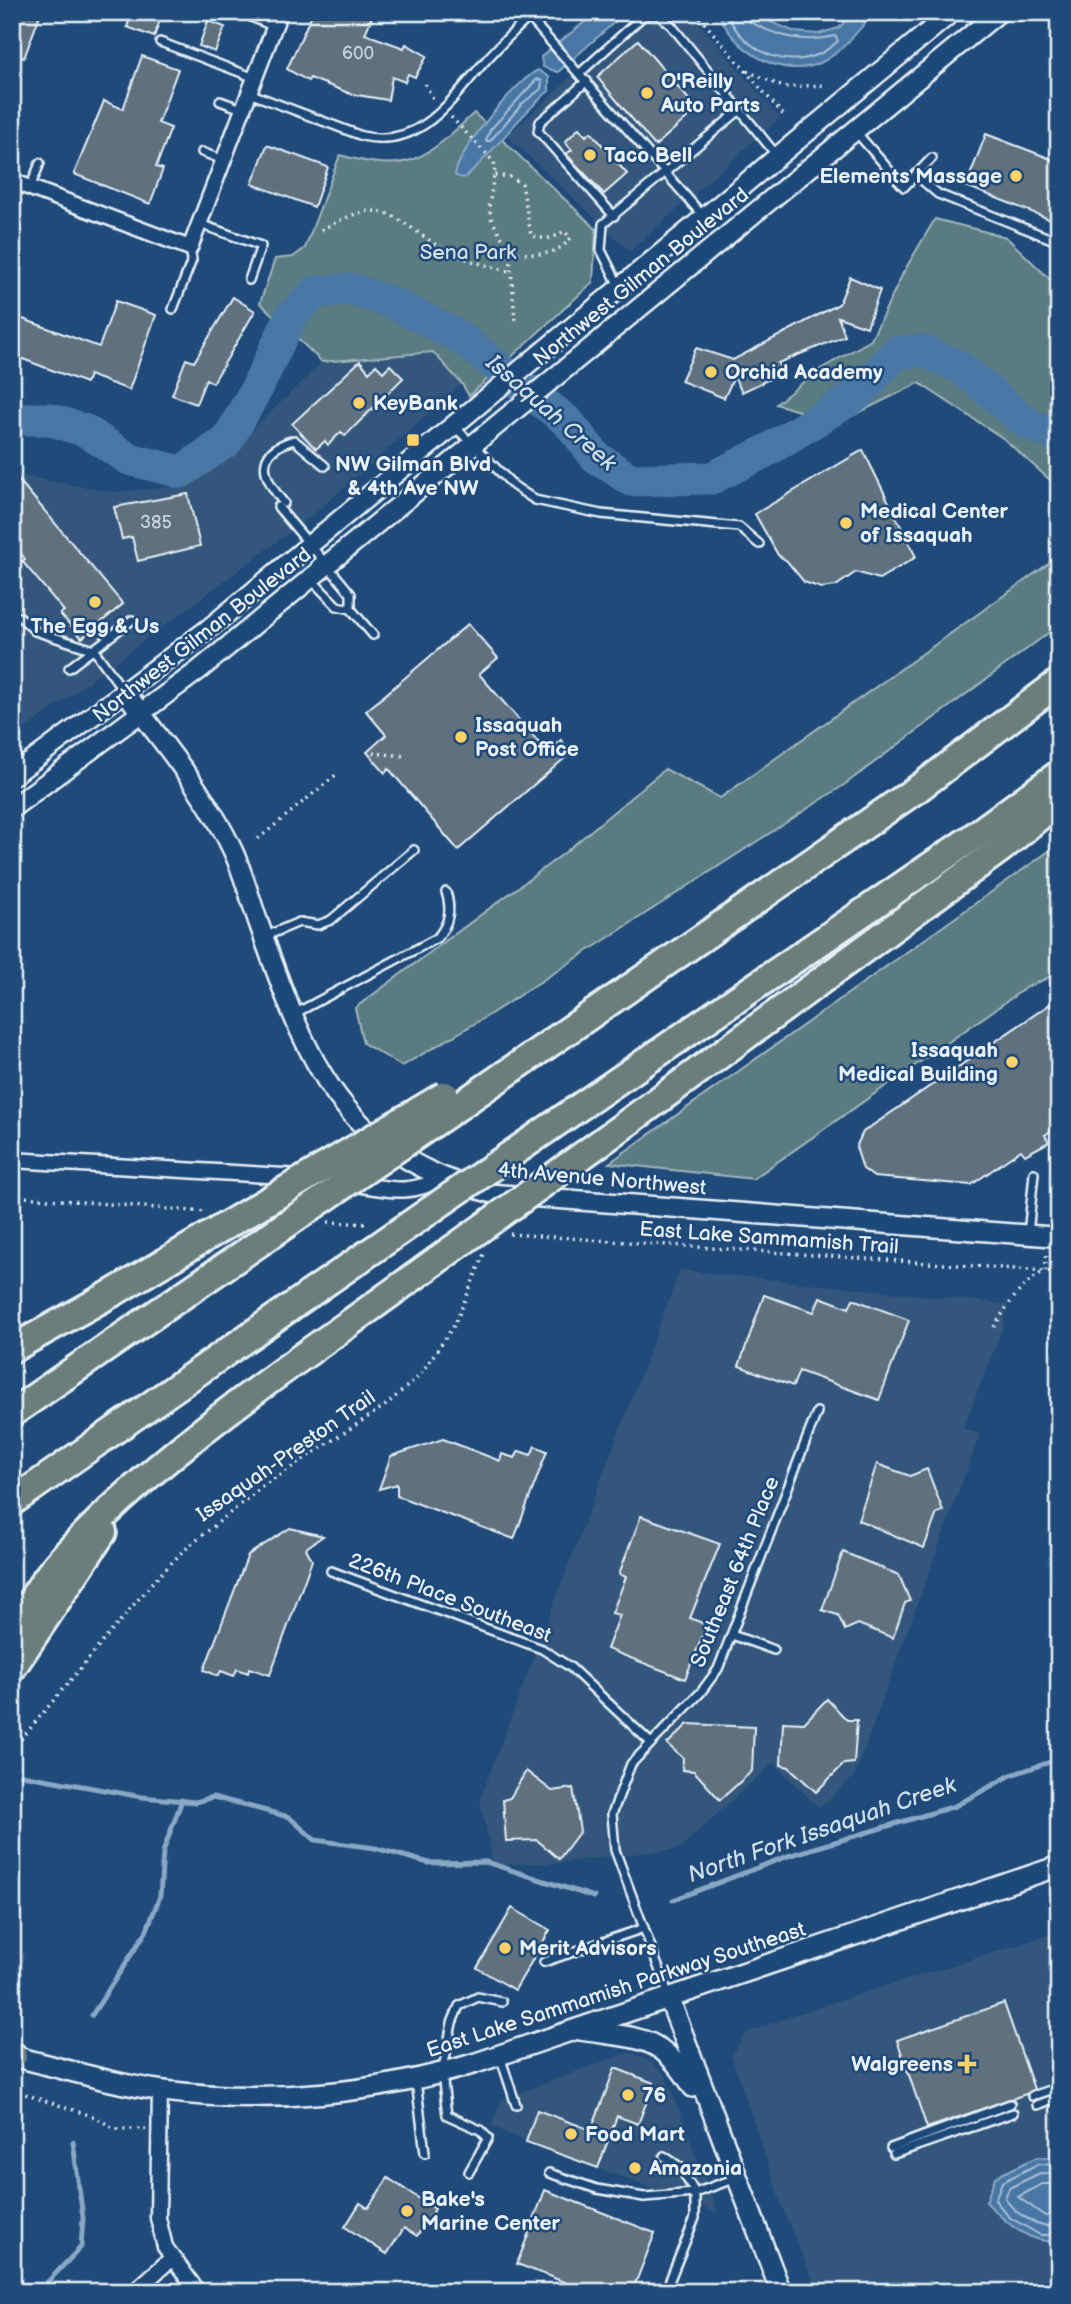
<svg xmlns="http://www.w3.org/2000/svg" width="1071" height="2304" viewBox="0 0 1071 2304" font-family="'Balsamiq Sans',sans-serif">
<rect width="100%" height="100%" fill="#1f4a7a"/>
<filter id="ink" filterUnits="userSpaceOnUse"><feTurbulence type="fractalNoise" baseFrequency=".0143" numOctaves="2"/><feDisplacementMap in="SourceGraphic" scale="14" xChannelSelector="R" yChannelSelector="G"/><feConvolveMatrix kernelMatrix="1 2 1 2 8 2 1 2 1" color-interpolation-filters="sRGB"/></filter>
<g filter="url(#ink)">
<!-- built -->
<g fill="#32567c">
<polygon points="642,12 692,15 780,118 630,251 507,136"/>
<polygon points="433,352 462,384 313,515 12,739 12,474 113,492 182,486 241,441 322,362"/>
<polygon points="25,821 12,871 12,829"/>
<polygon points="680,1270 1008,1304 1003,1328 963,1428 980,1434 854,1777 819,1808 773,1763 679,1849 557,1863 493,1865 480,1799"/>
<polygon points="1059,1932 1059,2292 818,2292 785,2215 731,2055 746,2033 796,2014"/>
<polygon points="629,2052 651,2061 666,2076 718,2213 526,2142 491,2126 502,2099"/>
</g>
<!-- green -->
<g fill="#5a7c81" stroke="#a1b6bc" stroke-width="2">
<path d="M474,113L596,229L593,282L469,396L462,384L433,352L322,362L260,303L275,259L293,257L305,248L340,155C409,175 425,159 474,113Z"/>
<polygon points="935,219 1006,237 1059,288 1051,359 1059,374 1059,488 1004,439 919,383 838,423 776,404 817,371 871,340 903,273"/>
<polygon points="1059,548 1059,625 844,785 486,1017 402,1066 363,1043 355,1008 563,854 665,769 720,798 1055,559"/>
<polygon points="1059,844 1059,973 1027,987 753,1179 609,1163"/>
</g>
<!-- water -->
<g fill="#4a77a5" stroke="#89a8c6" stroke-width="2">
<polygon points="597,12 626,12 558,72 543,67 541,57"/>
<path d="M718,12H747L795,32L818,34L839,28L853,12H874C859,30 844,50 824,61C784,83 732,50 718,12Z"/>
<path d="M538,70L549,77V91C517,117 495,152 464,178L455,176C457,151 516,81 538,70Z"/>
<path d="M1037,2157L1056,2158L1059,2161V2242C1028,2243 1007,2224 986,2202L995,2177Z"/>
</g>
<g fill="none" stroke-linecap="round" stroke-linejoin="round">
<!-- shore -->
<g stroke="#a9c0d7" stroke-width="2">
<path d="M726,12C745,57 801,77 838,41L835,36C804,44 777,36 750,22L746,12"/>
<polygon points="537,79 542,81 541,89 523,103 490,141 486,141 490,130"/>
<polyline points="1059,2165 1038,2164 1002,2182 995,2200 1009,2217 1040,2235 1059,2235"/>
<path d="M1059,2174L1040,2173L1009,2188L1005,2198C1016,2216 1038,2227 1059,2227"/>
<polyline points="1059,2184 1042,2184 1018,2197 1045,2216 1059,2216"/>
</g>
<!-- stream -->
<g stroke="#89a8c6" stroke-width="5">
<polyline points="22,1775 142,1797 196,1802 213,1797 289,1817 315,1840 375,1848 429,1863 486,1862 594,1897"/>
<polyline points="673,1900 788,1856 955,1806 1011,1775 1059,1759"/>
<polyline points="92,2015 146,1932 160,1896 163,1852 182,1800"/>
<polyline points="38,2292 81,2247 83,2218 73,2142"/>
</g>
<!-- river -->
<polyline stroke="#4a77a5" stroke-width="33" points="12,419 48,419 86,431 129,459 181,472 227,441 258,386 291,316 316,292 352,289 395,304 460,337 568,422 596,457 631,480 712,478 768,450 857,395 897,352 924,351 960,367 1028,424 1059,437"/>
</g>
<!-- building -->
<g fill="#5e717f" stroke="#e8f1f8" stroke-width="2">
<polygon points="12,12 41,12 24,58 12,54"/>
<polygon points="132,12 163,12 154,37 127,27"/>
<polygon points="313,12 374,12 365,34 404,48 406,44 427,56 415,77 408,74 405,82 392,77 388,100 351,94 310,78 308,81 287,69"/>
<polygon points="208,21 225,27 215,52 199,46"/>
<polygon points="638,40 697,109 655,146 597,77"/>
<polygon points="142,56 178,69 158,123 171,128 156,167 163,169 150,204 74,174 104,101 123,109"/>
<polygon points="579,128 586,136 591,132 627,174 604,194 566,154 572,150 565,142"/>
<polygon points="986,134 1059,162 1059,210 1054,221 966,186"/>
<polygon points="267,145 328,167 314,207 252,184"/>
<polygon points="850,277 880,290 867,327 838,317 845,336 778,363 782,373 742,392 734,377 724,398 681,381 696,348 733,360 839,304"/>
<polygon points="233,297 255,311 213,383 206,379 196,404 172,395 186,359 194,362"/>
<polygon points="116,301 156,315 129,390 89,375 86,383 12,355 12,315 99,347"/>
<polygon points="360,361 369,372 376,365 383,372 390,365 403,378 345,436 341,432 328,445 325,441 316,449 292,424"/>
<polygon points="863,450 916,557 879,579 856,572 836,586 821,588 804,582 787,561 778,555 755,514"/>
<polygon points="12,472 123,604 82,638 60,614 64,611 22,561 25,559 12,542"/>
<polygon points="188,494 200,546 138,561 132,537 122,539 114,507"/>
<polygon points="468,624 498,658 479,674 547,752 561,740 572,752 458,850 389,769 385,773 367,752 386,735 366,711"/>
<polygon points="1059,998 1059,1125 1045,1135 1049,1142 1025,1155 1021,1150 971,1185 874,1177 863,1169 856,1147 863,1132"/>
<polygon points="764,1295 814,1312 820,1297 849,1308 853,1299 909,1320 879,1400 799,1371 793,1386 739,1366"/>
<polygon points="443,1439 500,1461 502,1454 515,1458 519,1451 531,1455 535,1446 547,1451 514,1539 397,1496 397,1484 379,1489 391,1456"/>
<polygon points="877,1464 910,1476 927,1469 943,1511 937,1513 924,1548 858,1520"/>
<polygon points="641,1516 720,1544 690,1618 707,1625 685,1679 607,1649 620,1615 612,1613 626,1577 619,1574"/>
<polygon points="290,1528 323,1536 306,1548 312,1560 270,1675 249,1668 248,1673 237,1669 234,1676 221,1671 218,1676 204,1670 248,1555"/>
<polygon points="843,1552 899,1575 910,1601 905,1603 893,1638 858,1624 845,1630 838,1615 822,1610"/>
<polygon points="827,1699 847,1720 857,1720 854,1763 844,1764 816,1792 789,1767 781,1765 783,1722 804,1723"/>
<polygon points="688,1724 754,1727 752,1771 720,1800 694,1771 682,1770 683,1758 667,1744"/>
<polygon points="526,1771 552,1791 573,1788 580,1831 559,1859 537,1840 506,1841 503,1800 510,1798"/>
<polygon points="512,1908 550,1930 515,1990 477,1968"/>
<polygon points="1004,2003 1034,2089 1026,2094 927,2128 897,2040"/>
<polygon points="615,2068 654,2083 638,2124 617,2116 598,2168 526,2142 537,2110 591,2130"/>
<polygon points="388,2178 435,2209 417,2236 404,2228 387,2254 345,2227 360,2203 368,2208"/>
<polygon points="545,2190 655,2233 632,2292 590,2292 517,2264"/>
</g>
<g fill="none" stroke-linecap="round" stroke-linejoin="round">
<defs>
<g id="service">
<polyline points="251,17 275,27"/>
<polyline points="529,17 704,217"/>
<polyline points="160,42 255,78"/>
<polyline points="580,73 643,16 656,13 671,25 778,157"/>
<polyline points="587,81 540,122 538,131 614,216"/>
<path d="M249,93L362,136C419,149 448,104 481,66C497,47 516,29 535,12"/>
<polyline points="220,101 242,109"/>
<polyline points="856,132 904,187 932,158"/>
<polyline points="202,152 223,160"/>
<polyline points="916,175 938,194 1059,242"/>
<polyline points="30,188 40,163"/>
<polyline points="200,224 261,246 249,280"/>
<polyline points="620,288 601,250 603,224 740,110"/>
<polyline points="173,309 192,260 190,248"/>
<polyline points="454,426 514,486 535,500 601,514 739,527 759,544"/>
<path d="M284,503C262,477 253,452 294,440L325,466"/>
<polyline points="278,507 322,559 316,564"/>
<polyline points="328,566 351,594 351,609"/>
<polyline points="311,579 337,606 351,609 373,635"/>
<polyline points="20,617 35,631 94,650 123,690"/>
<polyline points="69,668 132,620"/>
<polyline points="264,937 299,922 318,925 331,920 414,850"/>
<path d="M294,1014L437,938C449,924 452,910 446,892"/>
<polyline points="1028,1235 1034,1173"/>
<polyline points="331,1571 542,1649 570,1667 650,1742"/>
<polyline points="732,1635 774,1650"/>
<polyline points="544,1962 644,1928"/>
<polyline points="669,1996 615,1850 612,1814 631,1764 701,1692 718,1669 817,1412"/>
<polyline points="500,2056 516,2105"/>
<polyline points="416,2081 425,2153"/>
<polyline points="1032,2096 1059,2087"/>
<polyline points="1037,2105 1059,2097"/>
<polyline points="891,2148 1010,2104"/>
<polyline points="894,2154 1013,2113"/>
<polyline points="664,2156 680,2167 695,2193 736,2178"/>
<polyline points="469,2172 488,2138 480,2130 447,2115 442,2074 452,2023 459,2006 478,1997 502,2002"/>
<polyline points="549,2173 597,2189 644,2197 695,2193 695,2218 665,2292"/>
</g>
<g id="minor">
<polyline points="12,181 190,248 280,12"/>
<polyline points="12,1160 301,1177"/>
<path d="M349,1183C387,1188 407,1197 442,1178"/>
<polyline points="160,2090 158,2218 165,2247 198,2292"/>
<polyline points="134,2292 172,2258"/>
</g>
<g id="tertiary">
<path d="M126,693C163,744 207,794 233,851C244,875 251,902 260,927C308,1063 341,1155 495,1194L1059,1237"/>
<polyline points="12,776 207,630 952,12"/>
<polyline points="12,808 199,670 999,12"/>
</g>
<g id="secondary">
<polyline points="669,1998 781,2292"/>
<path d="M580,2030C639,2039 660,2033 693,2087"/>
<path d="M12,2056C62,2068 112,2084 164,2091C266,2104 377,2094 476,2063L1059,1866"/>
</g>
<g id="motorway">
<polyline points="462,1104 920,787 1059,682"/>
<polyline points="565,1117 973,837 1059,774"/>
<polyline points="604,1140 1003,847 1059,800"/>
<polyline points="12,1349 116,1291"/>
<polyline points="12,1413 135,1328"/>
<polyline points="12,1502 308,1295"/>
<path d="M12,1630C29,1605 44,1577 65,1555C150,1465 250,1393 351,1322"/>
<polyline points="12,1668 103,1532"/>
<polyline points="12,2056 13,2056"/>
</g>
</defs>
<!-- service casing -->
<use href="#service" stroke="#e8f1f8" stroke-width="12"/>
<!-- minor casing -->
<use href="#minor" stroke="#e8f1f8" stroke-width="19"/>
<!-- tertiary casing -->
<use href="#tertiary" stroke="#e8f1f8" stroke-width="23"/>
<!-- secondary casing -->
<use href="#secondary" stroke="#e8f1f8" stroke-width="24"/>
<!-- motorway casing -->
<use href="#motorway" stroke="#e8f1f8" stroke-width="32"/>
<!-- path -->
<g stroke="#e8f1f8" stroke-width="3.5" stroke-dasharray="2 5" stroke-linecap="butt">
<polyline points="469,12 471,14"/>
<polyline points="695,12 786,118"/>
<polyline points="747,71 783,87 824,85"/>
<polyline points="425,84 435,102"/>
<polyline points="451,117 494,162 495,168 489,207 492,220 510,252 515,322"/>
<path d="M495,175L510,177L522,184L531,235C545,240 553,239 564,231L571,238C554,258 535,255 510,252"/>
<path d="M321,230C379,199 382,208 432,242C453,257 487,266 513,272"/>
<polyline points="373,753 405,756"/>
<polyline points="258,839 337,774"/>
<polyline points="12,1196 205,1212"/>
<polyline points="1052,1220 1053,1212 1059,1208"/>
<polyline points="328,1222 369,1224"/>
<polyline points="510,1234 1059,1272"/>
<polyline points="1045,1271 1047,1252"/>
<path d="M994,1327C1007,1306 1021,1284 1043,1272"/>
<polyline points="12,1750 152,1583 182,1552 263,1486 386,1405 420,1375 455,1324 484,1254"/>
<polyline points="12,2090 95,2117 115,2129 146,2129"/>
</g>
<!-- service -->
<use href="#service" stroke="#1f4a7a" stroke-width="7"/>
<!-- minor -->
<use href="#minor" stroke="#1f4a7a" stroke-width="14"/>
<!-- tertiary -->
<use href="#tertiary" stroke="#1f4a7a" stroke-width="18"/>
<!-- secondary -->
<use href="#secondary" stroke="#1f4a7a" stroke-width="19"/>
<!-- motorway -->
<use href="#motorway" stroke="#6c7e7c" stroke-width="26"/>
<defs>
<g id="motorway-bridge">
<polyline points="116,1291 445,1095"/>
<polyline points="308,1295 565,1117"/>
<polyline points="351,1322 604,1140"/>
<polyline points="135,1328 462,1104"/>
</g>
</defs>
<!-- motorway-bridge casing -->
<use href="#motorway-bridge" stroke="#e8f1f8" stroke-width="32" stroke-linecap="butt"/>
<!-- motorway-bridge -->
<use href="#motorway-bridge" stroke="#6c7e7c" stroke-width="26"/>
</g>
</g>
<!-- markers -->
<g fill="#ffd166" stroke="#1f4a7a" stroke-width="2.5">
<circle cx="647" cy="93" r="7"/>
<circle cx="590" cy="155" r="7"/>
<circle cx="1016" cy="176" r="7"/>
<circle cx="711" cy="372" r="7"/>
<circle cx="359" cy="403" r="7"/>
<rect x="406" y="433" width="14" height="14" rx="3.5"/>
<circle cx="846" cy="523" r="7"/>
<circle cx="95" cy="602" r="7"/>
<circle cx="461" cy="737" r="7"/>
<circle cx="1012" cy="1062" r="7"/>
<circle cx="505" cy="1948" r="7"/>
<path d="M963.5 2053.5h7v7h7v7h-7v7h-7v-7h-7v-7h7z"/>
<circle cx="628" cy="2095" r="7"/>
<circle cx="571" cy="2134" r="7"/>
<circle cx="635" cy="2168" r="7"/>
<circle cx="407" cy="2211" r="7"/>
</g>
<g text-anchor="middle" dominant-baseline="central" stroke-width="5" stroke-linejoin="round" paint-order="stroke">
<!-- number labels -->
<g font-size="18" fill="#c6d1da">
<text x="358" y="53">600</text>
<text x="156" y="522">385</text>
</g>
<!-- poi labels -->
<g font-size="21" font-weight="bold" fill="#e8f1f8" stroke="#1f4a7a" text-anchor="start">
<text x="661" y="81">O'Reilly<tspan x="661" dy="24">Auto Parts</tspan></text>
<text x="604" y="155">Taco Bell</text>
<text x="1002" y="176" text-anchor="end">Elements Massage</text>
<text x="725" y="372">Orchid Academy</text>
<text x="373" y="403">KeyBank</text>
<text x="413" y="464" text-anchor="middle">NW Gilman Blvd<tspan x="413" dy="24">&amp; 4th Ave NW</tspan></text>
<text x="860" y="511">Medical Center<tspan x="860" dy="24">of Issaquah</tspan></text>
<text x="95" y="626" text-anchor="middle">The Egg &amp; Us</text>
<text x="475" y="725">Issaquah<tspan x="475" dy="24">Post Office</tspan></text>
<text x="998" y="1050" text-anchor="end">Issaquah<tspan x="998" dy="24">Medical Building</tspan></text>
<text x="519" y="1948">Merit Advisors</text>
<text x="953" y="2064" text-anchor="end">Walgreens</text>
<text x="642" y="2095">76</text>
<text x="585" y="2134">Food Mart</text>
<text x="649" y="2168">Amazonia</text>
<text x="421" y="2199">Bake's<tspan x="421" dy="24">Marine Center</tspan></text>
</g>
<!-- park labels -->
<g font-size="21" fill="#d3dfe6" stroke="#1f4a7a">
<text x="468" y="252">Sena Park</text>
</g>
<!-- street labels -->
<g font-size="21" fill="#e8f1f8" stroke="#1f4a7a">
<text transform="translate(641 277) rotate(-39)">Northwest Gilman Boulevard</text>
<text transform="translate(202 635) rotate(-38)">Northwest Gilman Boulevard</text>
<text transform="translate(602 1179) rotate(5)">4th Avenue Northwest</text>
<text transform="translate(769 1238) rotate(4)">East Lake Sammamish Trail</text>
<text transform="translate(286 1456) rotate(-35)">Issaquah-Preston Trail</text>
<text transform="translate(735 1572) rotate(-68)">Southeast 64th Place</text>
<text transform="translate(450 1598) rotate(21)">226th Place Southeast</text>
<text transform="translate(616 1990) rotate(-18)">East Lake Sammamish Parkway Southeast</text>
</g>
<!-- water labels -->
<g font-size="23" font-style="italic" fill="#d0dfec" stroke="#1f4a7a">
<text transform="translate(551 413) rotate(41)">Issaquah Creek</text>
<text transform="translate(822 1830) rotate(-19)">North Fork Issaquah Creek</text>
</g>
</g>
<!-- margin -->
<rect width="1071" height="2304" fill="none" stroke="#1f4a7a" stroke-width="42"/>
<rect x="21" y="21" width="1029" height="2262" fill="none" stroke="#e8f1f8" stroke-width="2.5" filter="url(#ink)"/>
</svg>
